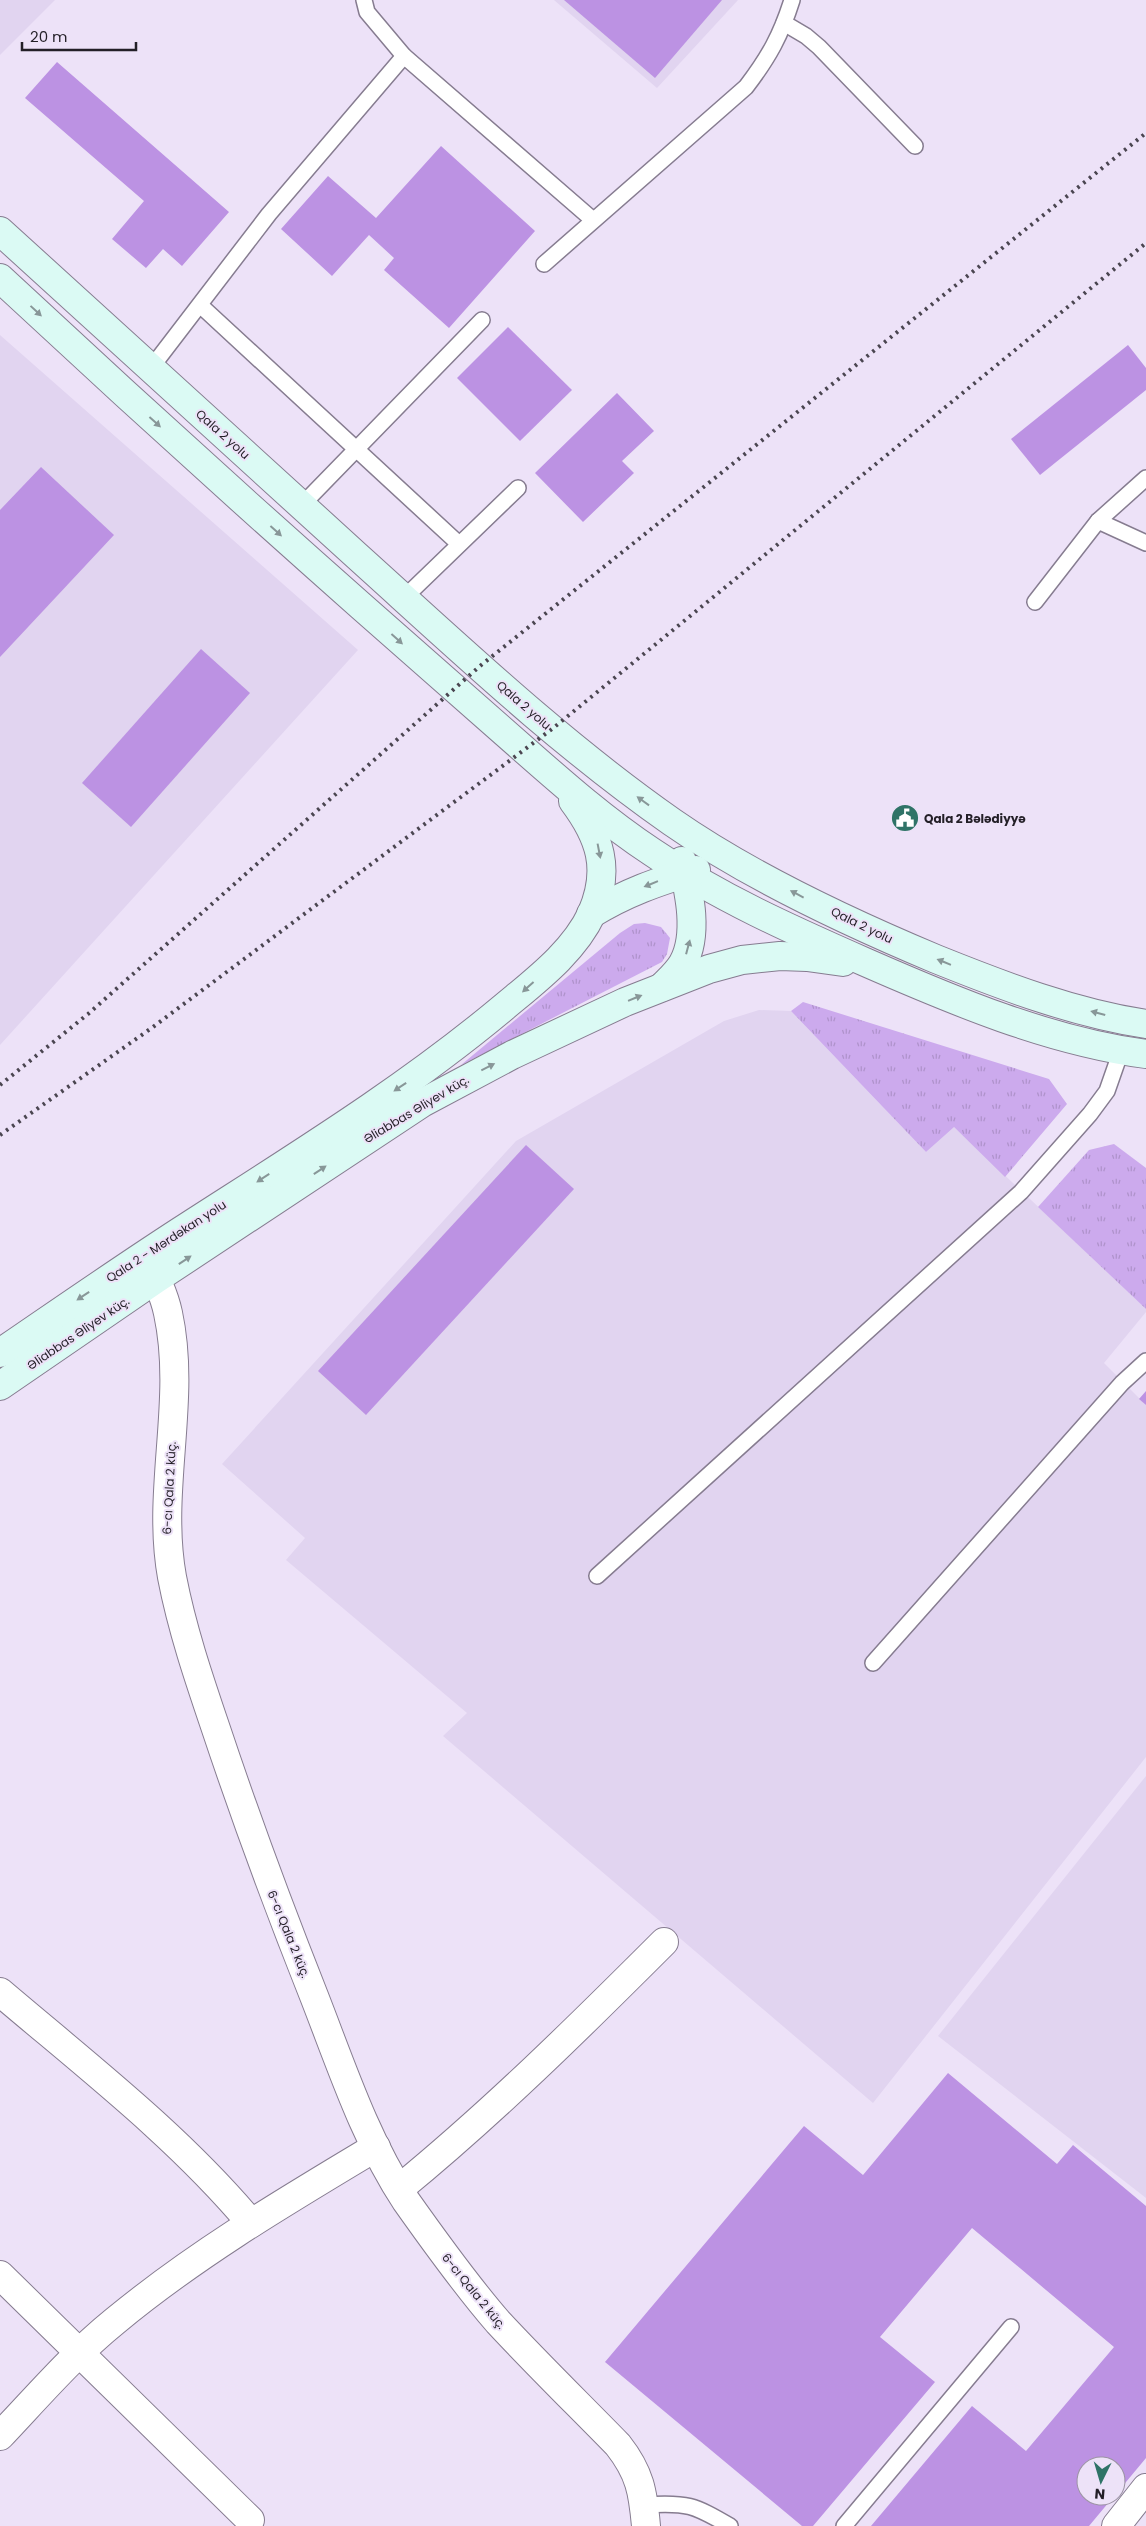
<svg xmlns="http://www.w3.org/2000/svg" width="1146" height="2526" viewBox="0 0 1146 2526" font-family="Poppins,sans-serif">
<defs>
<pattern id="grass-tufts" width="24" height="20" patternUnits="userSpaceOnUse" patternTransform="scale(1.25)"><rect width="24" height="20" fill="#ccaaed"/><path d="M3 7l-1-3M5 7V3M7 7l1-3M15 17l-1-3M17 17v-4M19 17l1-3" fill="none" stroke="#af92cb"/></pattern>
</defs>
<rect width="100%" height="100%" fill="#ede2f8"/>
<!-- built -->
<g fill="#e1d4f0">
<polygon points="0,0 55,0 0,55"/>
<polygon points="554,0 738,0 657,88"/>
<polygon points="0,335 358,650 0,1045"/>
<polygon points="759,1010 791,1011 926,1152 953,1126 1146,1309 1146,1312 1104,1363 1146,1405 1146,1757 873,2103 443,1736 467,1713 286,1560 305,1538 222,1464 516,1141 724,1021"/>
<polygon points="1146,1776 1146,2198 938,2036"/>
</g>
<!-- grass -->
<g fill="url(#grass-tufts)">
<polygon points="645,923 661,927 670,938 667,954 662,962 461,1065 620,933 634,924"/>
<polygon points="803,1002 1049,1079 1067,1104 1005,1177 954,1127 926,1152 791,1011"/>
<polygon points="1114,1144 1146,1168 1146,1309 1038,1207 1089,1150"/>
</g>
<!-- building -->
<g fill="#bc92e3">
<polygon points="564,0 722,0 655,78"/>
<polygon points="57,62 229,212 182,266 163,249 146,268 112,239 144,201 25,98"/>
<polygon points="441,146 535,231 449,328 384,270 394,258 369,235 332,276 281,229 328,176 376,218"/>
<polygon points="508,327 572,390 520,441 457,378"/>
<polygon points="1128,345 1146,368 1146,390 1040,475 1011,439"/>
<polygon points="617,393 654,431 622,461 634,473 583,522 535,473"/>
<polygon points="41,467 114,535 0,657 0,510"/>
<polygon points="201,649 250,693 131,827 82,783"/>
<polygon points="526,1145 574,1189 366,1415 318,1371"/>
<polygon points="1146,1391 1146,1405 1139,1399"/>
<polygon points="948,2073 1057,2164 1073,2145 1146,2206 1146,2458 1116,2494 1116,2466 1086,2466 1086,2496 1114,2496 1089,2526 871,2526 972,2406 1026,2451 1114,2347 972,2228 880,2337 935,2382 813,2526 802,2526 605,2362 804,2126 863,2175"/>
</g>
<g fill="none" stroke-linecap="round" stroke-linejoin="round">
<defs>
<g id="service">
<polyline points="364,0 367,12 404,56 593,220"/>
<polyline points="784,23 806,36 819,47 915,146"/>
<path d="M544,264L746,87C769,57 781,35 792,0"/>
<polyline points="200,305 459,544"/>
<polyline points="151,368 269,214 404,56"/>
<polyline points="301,506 482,320"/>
<polyline points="1098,521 1146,543"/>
<polyline points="404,598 518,488"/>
<polyline points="1035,602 1098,521 1146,478"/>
<polyline points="597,1576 1021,1192 1090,1114 1107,1091 1121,1051"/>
<polyline points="873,1663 1122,1383 1146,1361"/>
<path d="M644,2505C687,2502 694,2505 730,2526"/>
<polyline points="844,2526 1011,2327"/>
</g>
<g id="minor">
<path d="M146,1258C155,1276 164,1294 168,1313C187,1401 156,1489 172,1577C182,1629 199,1679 216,1729C246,1819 279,1908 314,1996C341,2065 365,2139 406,2201C435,2242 465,2284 498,2322C537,2364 578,2404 618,2445C640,2473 643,2492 646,2526"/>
<path d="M0,1992C87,2066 178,2136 251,2223"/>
<path d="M399,2189C493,2112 578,2028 664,1942"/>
<polyline points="0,2275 250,2520"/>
<path d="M0,2436C37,2397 73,2355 115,2321C196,2254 286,2201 376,2147"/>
<polyline points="1116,2526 1146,2488"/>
</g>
<g id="secondary">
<path d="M0,231C119,340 238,449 357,556C459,648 559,743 672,822C748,875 850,923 936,959C1003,986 1074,1013 1146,1024"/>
<path d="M0,278C119,389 239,498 361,606C414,653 467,699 520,746C562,783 605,821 652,852C718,897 792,930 865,962C954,1001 1049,1041 1146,1054"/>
<path d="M591,914C627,892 657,882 696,870"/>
<path d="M662,987C669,980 678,972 683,963C699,934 689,892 682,861"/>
<path d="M0,1353C63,1310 126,1266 190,1225C297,1156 406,1089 504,1007C535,981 574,952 592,913C611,869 600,837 573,801"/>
<polyline points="0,1386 156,1279 422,1103 512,1055 625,1002 709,969 742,960 780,956 807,957 843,962"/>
</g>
</defs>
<!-- service casing -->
<use href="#service" stroke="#867c90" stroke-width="18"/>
<!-- minor casing -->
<use href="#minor" stroke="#867c90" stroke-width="30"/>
<!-- secondary casing -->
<use href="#secondary" stroke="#867c90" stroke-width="30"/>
<!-- service -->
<use href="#service" stroke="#fff" stroke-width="15"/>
<!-- minor -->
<use href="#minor" stroke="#fff" stroke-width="28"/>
<!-- secondary -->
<use href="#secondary" stroke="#dbfaf4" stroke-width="28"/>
<!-- rail -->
<g stroke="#4a4550" stroke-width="4" stroke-dasharray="2.5 5" stroke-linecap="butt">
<polyline points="0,1085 88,1014 480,666 1146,133"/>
<polyline points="0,1135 153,1027 552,729 1146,243"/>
</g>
</g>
<!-- one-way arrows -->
<defs><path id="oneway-solid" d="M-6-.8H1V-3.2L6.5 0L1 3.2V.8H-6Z" transform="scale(1.25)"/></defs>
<g fill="#889798">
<use href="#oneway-solid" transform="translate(36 311) rotate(43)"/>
<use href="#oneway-solid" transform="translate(155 422) rotate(42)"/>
<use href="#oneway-solid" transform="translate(276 531) rotate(42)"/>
<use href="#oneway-solid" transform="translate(397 639) rotate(42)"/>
<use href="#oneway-solid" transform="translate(643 801) rotate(-144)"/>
<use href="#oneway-solid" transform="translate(599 851) rotate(79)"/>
<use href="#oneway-solid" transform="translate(651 884) rotate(158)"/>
<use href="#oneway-solid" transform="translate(797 894) rotate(-152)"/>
<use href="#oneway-solid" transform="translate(688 947) rotate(-75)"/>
<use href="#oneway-solid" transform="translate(944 962) rotate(-158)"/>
<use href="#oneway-solid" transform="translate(528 987) rotate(138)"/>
<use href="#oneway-solid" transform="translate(635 998) rotate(-22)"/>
<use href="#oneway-solid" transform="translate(1098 1013) rotate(-165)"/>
<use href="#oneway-solid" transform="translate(488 1067) rotate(-27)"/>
<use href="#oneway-solid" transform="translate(400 1087) rotate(146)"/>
<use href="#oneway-solid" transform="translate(320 1170) rotate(-34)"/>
<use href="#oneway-solid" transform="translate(263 1178) rotate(147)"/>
<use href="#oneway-solid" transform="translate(185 1260) rotate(-34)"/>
<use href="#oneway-solid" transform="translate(83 1296) rotate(146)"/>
</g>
<!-- icons -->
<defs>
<symbol id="civic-disc" viewBox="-11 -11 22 22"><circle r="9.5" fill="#2f7367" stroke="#ede2f8"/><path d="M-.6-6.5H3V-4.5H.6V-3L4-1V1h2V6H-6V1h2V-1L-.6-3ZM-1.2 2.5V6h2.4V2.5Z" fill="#fff"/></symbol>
</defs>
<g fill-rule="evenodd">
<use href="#civic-disc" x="889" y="802" width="32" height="32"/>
</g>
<g text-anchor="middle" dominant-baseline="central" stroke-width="4" stroke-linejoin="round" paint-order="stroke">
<!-- street labels -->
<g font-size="12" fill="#231f27" stroke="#ede2f8">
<text transform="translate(223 434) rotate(42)">Qala 2 yolu</text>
<text transform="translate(524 705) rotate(41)">Qala 2 yolu</text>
<text transform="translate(862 925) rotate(26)">Qala 2 yolu</text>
<text transform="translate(416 1109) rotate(-31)">Əliabbas Əliyev küç.</text>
<text transform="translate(166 1241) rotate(-33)">Qala 2 - Mərdəkan yolu</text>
<text transform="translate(78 1333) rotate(-34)">Əliabbas Əliyev küç.</text>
<text transform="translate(169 1488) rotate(-87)">6-cı Qala 2 küç.</text>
<text transform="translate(289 1934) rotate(68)">6-cı Qala 2 küç.</text>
<text transform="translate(474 2291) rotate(51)">6-cı Qala 2 küç.</text>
</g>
<!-- poi labels -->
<g font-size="12" font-weight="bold" fill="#231f27" stroke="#ede2f8" text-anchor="start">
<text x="924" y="818">Qala 2 Bələdiyyə</text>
</g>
</g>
<!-- north arrow -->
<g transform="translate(1101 2481) rotate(185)"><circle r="24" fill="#ede2f8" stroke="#9c94a4"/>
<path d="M0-4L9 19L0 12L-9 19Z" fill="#2f7367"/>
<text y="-8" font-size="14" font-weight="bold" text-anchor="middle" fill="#231f27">N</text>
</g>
<!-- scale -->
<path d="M22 42v8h114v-8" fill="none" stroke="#231f27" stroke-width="2.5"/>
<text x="30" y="42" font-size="15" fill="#231f27" stroke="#ede2f8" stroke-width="4" paint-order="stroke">20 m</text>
</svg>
